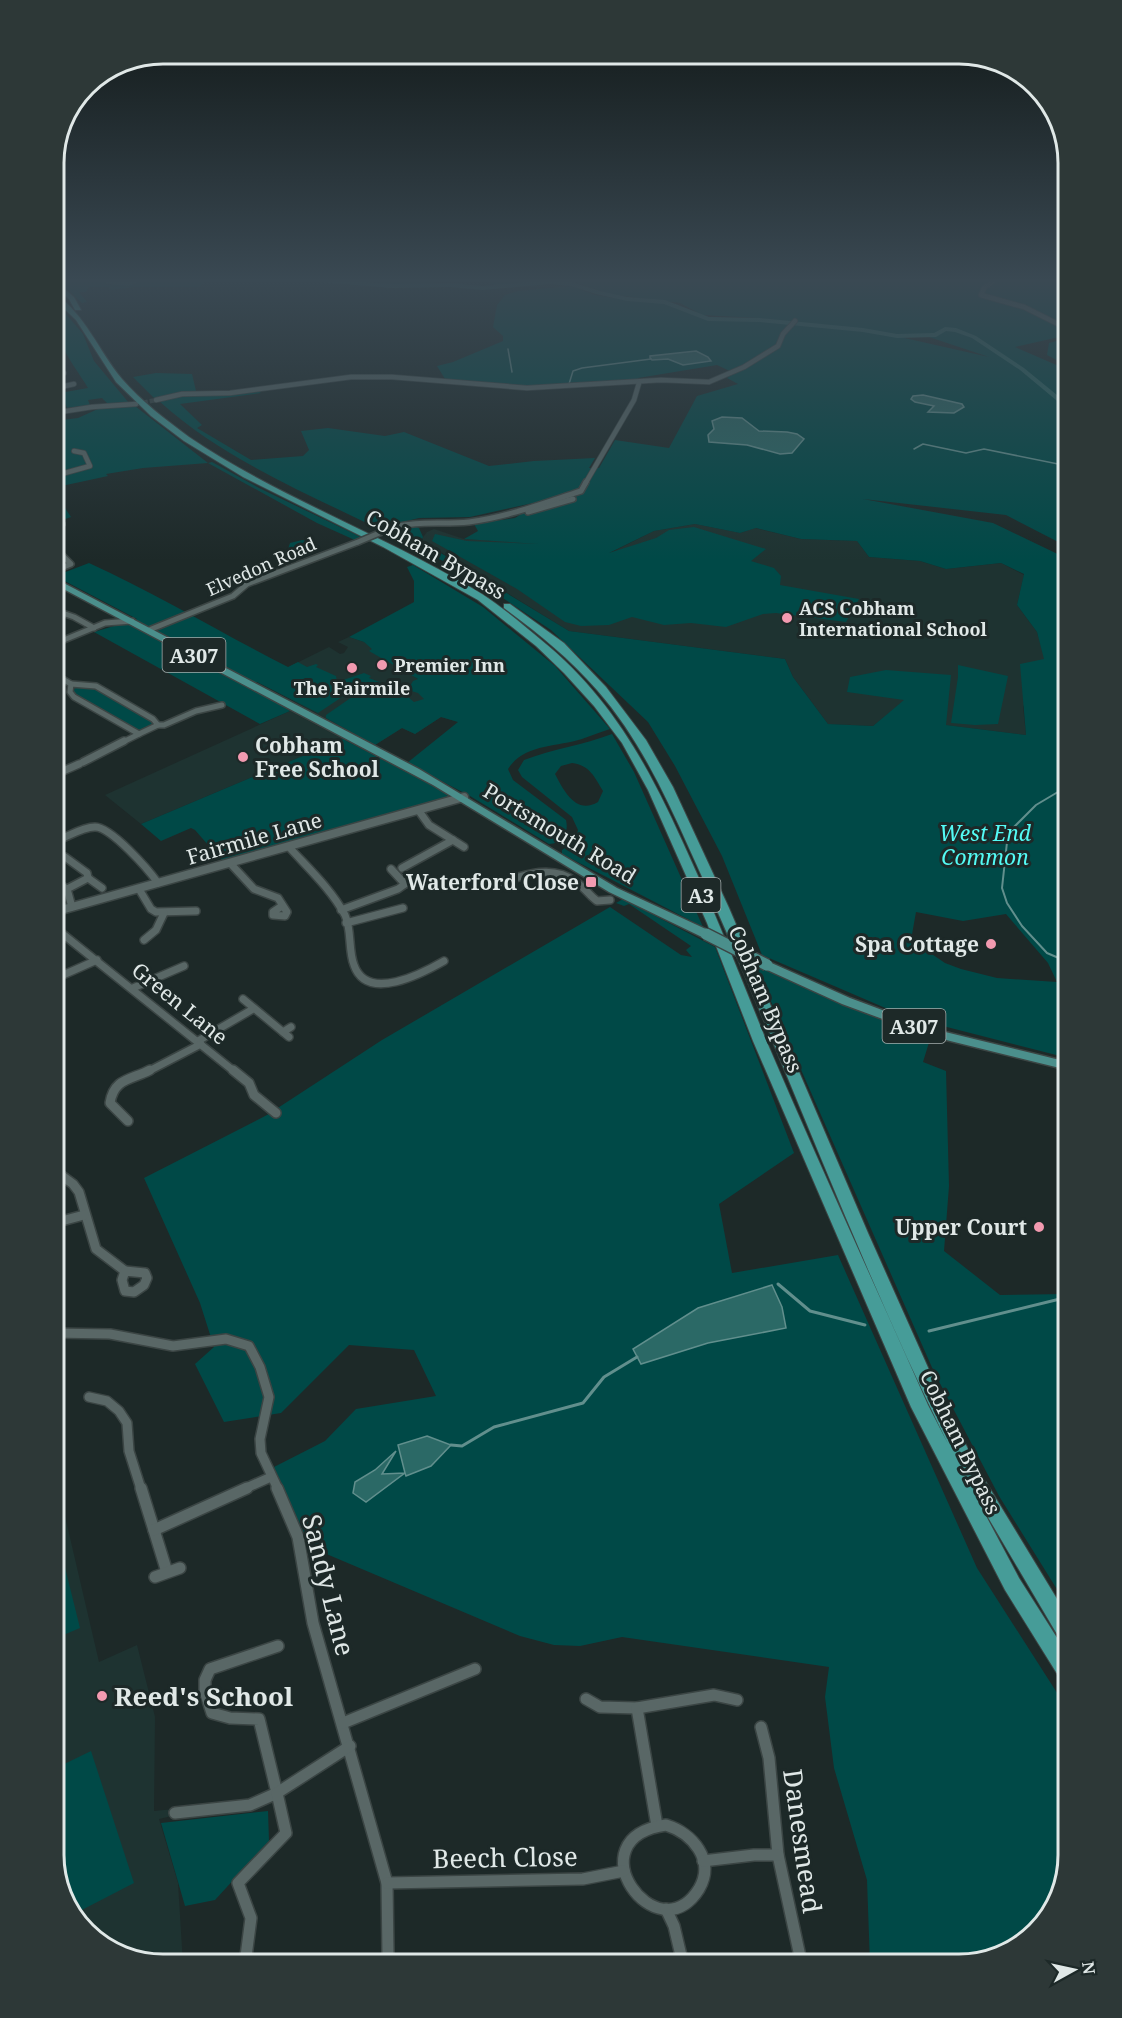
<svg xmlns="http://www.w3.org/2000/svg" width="1122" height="2018" viewBox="0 0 1122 2018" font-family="'Noto Serif',serif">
<rect width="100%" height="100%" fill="#1d2928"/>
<!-- built -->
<g fill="#1e3331">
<polygon points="54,304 60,307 64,316 62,344 54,344"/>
<polygon points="695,524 740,533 755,528 801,539 857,541 869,557 920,561 946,569 1001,563 1024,575 1017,605 1037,632 1045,659 1023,707 1026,735 945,725 905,700 873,726 828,724 793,677 785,659 569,631 421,540 427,532 434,529 464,539 562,544 604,556 654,531"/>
<polygon points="349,637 364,642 419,680 459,722 441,717 415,734 402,728 375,745 258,682 329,647 340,654 344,653 348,647 338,642"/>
<polygon points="290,711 343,739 141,824 105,795"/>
<polygon points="54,1469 99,1662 137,1645 155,1717 154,1811 174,1809 176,1815 159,1819 178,1883 183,1964 157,1964 103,1945 62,1897 54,1854"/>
</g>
<!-- green -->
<g fill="#004947" fill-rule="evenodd">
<path d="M56,278H107L105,284C122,289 135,281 151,278C169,276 190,279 208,279L199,287H135L111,290L109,287H89L86,292H79L87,302L82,303Z"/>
<polygon points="327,278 470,278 435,280 435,283 394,284"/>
<path d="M473,278H1068V335L1015,347L1068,370V547L1006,515L863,499L993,523L1068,559V1058L904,1016L762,955L722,856L675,766L648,722L551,630L459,569L387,533L411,525L419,528L423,537L421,541L569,631L785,659L793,677L828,724L873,726L904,700L847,692L850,677L886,670L951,675L946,725L1026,735L1020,664L1044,659L1037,632L1017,605L1024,574L1001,563L946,569L920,561L869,557L857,541L801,539L756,528L740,533L695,524L654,531L609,553L656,538L669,530L694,527L766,549L751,561L774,568L781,576L780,585L859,599L846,622L776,613L763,614L726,627L691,623L664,625L632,617L609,625L581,626L565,622L517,589L432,541L435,534L467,541L539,544L464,539L478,531L474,524L515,518L542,501L470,517L419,518L386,526L388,527L381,530C304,492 223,459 159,401L181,396L258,391L261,393L180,404L202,425L197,428L251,460L303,456L309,450L301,431L328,428L385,436L404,432L489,466L534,461L595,458L589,468H599L615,440L669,448L697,396L738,384L727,378L734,373L717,365L638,378L641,382C573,385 513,389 445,379L437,366L453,362L503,341V336L493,327L497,305L505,295L518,291L571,286L595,295L625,300L665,302L699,316L873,331L758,318L702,315L680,303L609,294L579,283L560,279L494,286L485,279ZM903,335L926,336L989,357L900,337ZM916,912L963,921L1006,914L1048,963L1057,982L997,978L961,969L945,963L911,940Z"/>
<path d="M54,300L83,334L94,361L129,403L109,405L102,398L88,400L90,405L67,408L65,403L54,405V394L88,388C82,377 64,354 62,343C59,328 70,314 54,304Z"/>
<polygon points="1068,338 1068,366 1047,355 1049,343"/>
<polygon points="156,373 192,374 196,391 155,399 133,377"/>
<polygon points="135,406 208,463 212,462 259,488 363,538 357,541 317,523 208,463 143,468 106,474 108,476 57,487 55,493 71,517 54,523 54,421 78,418 100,408"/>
<polygon points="302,540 316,542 308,555 285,558 290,543"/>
<path d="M89,563C157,594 221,633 288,667L298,662L307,667L316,664L318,665L316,667L336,676L337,681L347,687L348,693L318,713L257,682L250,686L290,711L260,724L94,632L137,619L55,576Z"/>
<path d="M413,565L483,607L555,666L610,729C600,732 591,736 582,739C556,747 524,744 508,769L513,780L566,820C569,833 563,844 549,844L470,796L407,763L458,722L441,717L415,734L402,728L375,745L326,718V715L352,697H372L387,692L408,697L414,702L424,699L418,693L408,690L413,681L418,679L369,651L372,649L364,642L349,637L414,602V581L407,567Z"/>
<polygon points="958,665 1008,676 998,724 975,725 951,723 958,677"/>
<path d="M364,673L371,676L369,678L382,683H378L376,690L379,691C371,697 363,696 355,694L354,688L343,680Z"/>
<polygon points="76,686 94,686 152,720 154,723 145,730 136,730 72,694"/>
<path d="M612,734L634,772L703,927L562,854V850L575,841L578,830L572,817L522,777L518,770L524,760C553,749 583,745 612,734ZM572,763C590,765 595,778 603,791L598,802C576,815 564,791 555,774L561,766Z"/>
<polygon points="343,739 454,797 223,862 195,830 191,828 161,841 141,824"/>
<polygon points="623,899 715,947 794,1153 719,1204 732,1273 838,1255 977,1568 1068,1710 1068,1855 1050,1915 1001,1956 958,1964 870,1964 867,1880 834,1768 825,1697 829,1667 622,1637 580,1646 554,1645 520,1636 317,1550 304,1533 274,1467 325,1441 356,1409 436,1396 414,1350 349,1345 281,1413 224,1422 195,1364 214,1347 200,1303 144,1178 267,1115 382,1040 610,907 681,955 692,957 686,950 691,946 629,904 624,906 616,903"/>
<polygon points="755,965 931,1036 923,1062 946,1071 949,1186 944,1251 1000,1295 1068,1294 1068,1607 999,1496 934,1372"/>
<polygon points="54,1523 80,1628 61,1636 56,1643 59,1659 54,1662"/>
<polygon points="91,1751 134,1883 76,1913 62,1897 54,1854 54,1769"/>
<polygon points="268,1811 269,1841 215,1900 185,1906 161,1823"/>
</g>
<!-- water -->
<g fill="#2b6966" stroke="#618f8d" stroke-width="1.5">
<polygon points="696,351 708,357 711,361 683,365 668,359 652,360 650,358 650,356"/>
<polygon points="923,395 962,404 964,407 954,413 928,412 934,406 915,402 911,399 913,396"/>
<polygon points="722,417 742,418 759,431 787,432 797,434 804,439 792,453 780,454 747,445 709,442 708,435 714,429 712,421"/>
<polygon points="772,1285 782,1307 786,1328 708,1343 641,1364 633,1349 698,1308"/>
<polygon points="427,1436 451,1445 431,1466 406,1476 405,1473 366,1502 353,1493 355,1482 375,1470 396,1451 382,1474 405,1473 398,1445"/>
</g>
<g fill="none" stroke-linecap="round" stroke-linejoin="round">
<!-- stream-far2 -->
<g stroke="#618f8d" stroke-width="1.5">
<polyline points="508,349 512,372"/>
<polyline points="569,384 573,371 582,368 651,359"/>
<polyline points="914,449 923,444 966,453 984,449 1068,466"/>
</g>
<!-- stream-far1 -->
<polyline stroke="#618f8d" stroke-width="2" points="1068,786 1036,805 1008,833 1002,888 1007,903 1022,926 1047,953 1068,962"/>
<!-- stream -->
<g stroke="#618f8d" stroke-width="3">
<polyline points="778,1284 810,1311 865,1325"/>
<polyline points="929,1331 1068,1297"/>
<polyline points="451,1445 462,1446 494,1427 583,1403 604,1377 637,1357"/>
</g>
<!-- river -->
<g fill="#2b6966" fill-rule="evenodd">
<polygon points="108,278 116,278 112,281 128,282 139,278 149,278 129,286 106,284 105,281"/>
<polygon points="206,278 253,278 250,280"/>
<polygon points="271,278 308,278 392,284 450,283 483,286 549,280 572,282 600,291 627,297 665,300 709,317 760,318 863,328 897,334 934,333 945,327 956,328 976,336 1024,368 1068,404 1068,410 1020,370 972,338 955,332 946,331 936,337 897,338 863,332 760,322 708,321 664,304 627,301 596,294 571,286 549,284 483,290 450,287 392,288"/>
<polygon points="1068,676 1068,698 1063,695 1060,686 1065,677"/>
</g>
<!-- minor-tunnel -->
<polyline stroke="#3a4645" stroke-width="4.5" stroke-dasharray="4.5 2" stroke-linecap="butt" points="137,404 156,400"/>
<defs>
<g id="minor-far4">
<polyline points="997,278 984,288 981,295 1024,307 1068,329"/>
<polyline points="54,375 64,373"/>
<polyline points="54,376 61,387"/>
<polyline points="56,388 74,384"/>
<polyline points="156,400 182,394 230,393 351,377 392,377 527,388 661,380 709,382 744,367 778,346 783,334 795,321"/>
<polyline points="54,413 92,407 136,404"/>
<polyline points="54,476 90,466 84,453 74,451"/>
<polyline points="585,484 634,400 639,383"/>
</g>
<g id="minor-far3">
<polyline points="528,512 573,499"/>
<polyline points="54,527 62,524"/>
<path d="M391,528C417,520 443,525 469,522C508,517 544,503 581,491L586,482"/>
<polyline points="54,547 71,564 54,571"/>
<polyline points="54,610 74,617 94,628"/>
<polyline points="149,630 233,596 247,584 358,542"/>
<polyline points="54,644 105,623 132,621"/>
<polyline points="54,674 71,684"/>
<polygon points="71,684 96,686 153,719 158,725 139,734 74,697 70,692"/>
<polyline points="158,725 164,725 196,711 222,705"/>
<polyline points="121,743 139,734"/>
</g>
<g id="minor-far2">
<polyline points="83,762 124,741"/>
<polyline points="54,775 79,764"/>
<polyline points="419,811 429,825 464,847"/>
<path d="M63,838C72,834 84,827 95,827C111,827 148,869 158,883"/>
<path d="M289,847C308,868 331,889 345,915C352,930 348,950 354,965C367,1003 423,973 444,961"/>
<polyline points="65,857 87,873 88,878"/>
<polyline points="230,863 254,889 278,898 287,912 285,916 273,915 273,912 282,906"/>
<polyline points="402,868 453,840"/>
<polyline points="54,881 67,889 72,907"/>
<polyline points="405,884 414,881"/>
<path d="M495,885C521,876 551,863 576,882C584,887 589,895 597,901L610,900"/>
<polyline points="67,889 88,878 102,888"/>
<polyline points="139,889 151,909 156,912 196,911"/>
<polyline points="341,910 398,889 405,884 391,869"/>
<polyline points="346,923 403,908"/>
<polyline points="54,927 235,1072"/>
<polyline points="144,940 156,930 164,913"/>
<polyline points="54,979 97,960"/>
<polyline points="133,988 184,966"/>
<polyline points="243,999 289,1037"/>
<polyline points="283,1032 291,1027"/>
<polyline points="198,1041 253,1009"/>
<polyline points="147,1072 201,1044"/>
</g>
<g id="minor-far1">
<polyline points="233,1070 249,1083 254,1095 276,1113"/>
<path d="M128,1121L110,1103C114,1078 131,1080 150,1070"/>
<polyline points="54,1170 73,1184 79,1192 96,1249 125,1271"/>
<polyline points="54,1223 84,1215"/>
<polygon points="125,1271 145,1273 147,1278 144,1285 134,1292 125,1291 122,1280"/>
<polyline points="54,1333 110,1334 173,1346 226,1339 249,1346 260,1367 269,1397 260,1439 261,1453 278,1489"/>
<polyline points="89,1397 107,1401 119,1411 127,1423 129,1451 141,1489"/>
<polyline points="244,1489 271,1477"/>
</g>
<g id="minor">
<polyline points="141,1488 167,1572"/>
<polyline points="277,1488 298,1537 313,1623 387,1883 388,1955 386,1964"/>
<polyline points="154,1530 247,1488"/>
<polyline points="155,1577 180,1568"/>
<polyline points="586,1699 600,1707 637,1708 714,1695 737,1700"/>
<polyline points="637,1708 657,1826"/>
<polyline points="343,1723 475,1669"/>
<polyline points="761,1727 769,1758 778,1855 801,1961"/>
<polyline points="175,1813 250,1805 277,1793 259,1719 230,1718 212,1713 205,1691 205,1680 210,1669 278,1646"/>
<path d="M666,1825C692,1833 716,1860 699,1889C657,1956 572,1838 666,1825Z"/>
<polyline points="703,1861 754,1855 778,1855"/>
<polyline points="387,1883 583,1879 624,1871"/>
<polyline points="666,1909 674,1926 683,1964"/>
<polyline points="245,1964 251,1918 238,1883 286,1833 277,1793 350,1746"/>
</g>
<polyline id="tertiary" points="54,912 464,797"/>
<g id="primary">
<polygon points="54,578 419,769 617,888 710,931 712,934 706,938 702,937 609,892 433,785 54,584"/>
<polygon points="767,961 850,998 933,1029 1068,1062 1068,1070 926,1035 842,1004 763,968 761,965"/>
</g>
<g id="trunk">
<polygon points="54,280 74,297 81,310 75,310 69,299 54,286"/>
<path d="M54,293C86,315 98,350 122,379C141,401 166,420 189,437C281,499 387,536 482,594C502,607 522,624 540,639C614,699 651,771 689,856C717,917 741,978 766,1040C818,1162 874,1283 928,1405L948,1444C884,1314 830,1180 775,1047C747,980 719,913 689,848C664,792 638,737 597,690C568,657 539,634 504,608V604H510L564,643L606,687L646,740L673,787L729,908L868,1233L934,1381L978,1469L1068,1617V1644L1061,1641L976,1497L1019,1578L1068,1655V1682L1061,1680L1005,1590L911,1407L753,1041L707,923L648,790L622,743L594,706L564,673L536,646L478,600L383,547L243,477L184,441L151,416L116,382L76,320L54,299Z"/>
</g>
</defs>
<!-- minor-far4 casing -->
<use href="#minor-far4" stroke="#3b4544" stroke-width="6"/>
<!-- minor-far3 casing -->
<use href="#minor-far3" stroke="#3b4544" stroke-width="8"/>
<!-- minor-far2 casing -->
<use href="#minor-far2" stroke="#3b4544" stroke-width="10"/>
<!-- minor-far1 casing -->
<use href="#minor-far1" stroke="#3b4544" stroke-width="12"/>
<!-- minor casing -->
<use href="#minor" stroke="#3b4544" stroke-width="14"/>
<!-- tertiary casing -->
<use href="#tertiary" stroke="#3b4544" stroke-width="11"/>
<!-- primary casing -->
<use href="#primary" stroke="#3b4544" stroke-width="3"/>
<!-- trunk casing -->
<use href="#trunk" stroke="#3b4544" stroke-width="2"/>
<!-- minor-far4 -->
<use href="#minor-far4" stroke="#596766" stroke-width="4.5"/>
<!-- minor-far3 -->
<use href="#minor-far3" stroke="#596766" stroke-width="5"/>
<!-- minor-far2 -->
<use href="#minor-far2" stroke="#596766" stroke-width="7"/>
<!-- minor-far1 -->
<use href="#minor-far1" stroke="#596766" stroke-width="9"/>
<!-- minor -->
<use href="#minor" stroke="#596766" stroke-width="11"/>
<!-- tertiary -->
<use href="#tertiary" stroke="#596766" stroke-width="8"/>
<!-- primary -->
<use href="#primary" fill="#4b8f8c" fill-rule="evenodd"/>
<!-- trunk -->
<use href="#trunk" fill="#469c98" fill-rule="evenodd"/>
<defs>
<polyline id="minor-bridge" points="358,542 391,528"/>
<polyline id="primary-bridge" points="706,934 767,965"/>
</defs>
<!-- minor-bridge casing -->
<use href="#minor-bridge" stroke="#3b4544" stroke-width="8" stroke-linecap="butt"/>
<!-- primary-bridge casing -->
<use href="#primary-bridge" stroke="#3b4544" stroke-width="14" stroke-linecap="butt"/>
<!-- minor-bridge -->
<use href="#minor-bridge" stroke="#596766" stroke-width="5"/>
<!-- primary-bridge -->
<use href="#primary-bridge" stroke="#4b8f8c" stroke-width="11"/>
</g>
<!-- sky -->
<linearGradient id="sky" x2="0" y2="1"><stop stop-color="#101716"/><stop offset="0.5" stop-color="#3a4953"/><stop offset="1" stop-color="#3a4953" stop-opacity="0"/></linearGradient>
<rect width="1122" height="561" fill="url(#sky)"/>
<!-- markers -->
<g fill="#f29ab0" stroke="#1d2928" stroke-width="2">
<circle cx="787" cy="618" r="6"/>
<circle cx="382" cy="665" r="6"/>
<circle cx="352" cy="668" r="6"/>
<circle cx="243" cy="757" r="6"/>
<rect x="585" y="876" width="12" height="12" rx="3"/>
<circle cx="991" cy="944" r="6"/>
<circle cx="1039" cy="1227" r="6"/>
<circle cx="102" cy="1696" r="6"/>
</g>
<g text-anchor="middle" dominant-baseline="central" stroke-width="6" stroke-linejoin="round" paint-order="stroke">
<!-- far-street labels -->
<g font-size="18" fill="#e0e8e7" stroke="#1d2928">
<text transform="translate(261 566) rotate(-24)">Elvedon Road</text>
</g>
<!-- far-poi labels -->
<g font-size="18" font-weight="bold" fill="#e0e8e7" stroke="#1d2928" text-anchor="start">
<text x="799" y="608">ACS Cobham<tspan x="799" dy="21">International School</tspan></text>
<text x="394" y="665">Premier Inn</text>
<text x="352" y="688" text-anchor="middle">The Fairmile</text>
</g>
<!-- shield labels -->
<g fill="#1d2928" stroke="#a6afae" stroke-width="1.5">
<rect x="162.5" y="638" width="63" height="34" rx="4.5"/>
<rect x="681.5" y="878" width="39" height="34" rx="4.5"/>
<rect x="882.5" y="1009" width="63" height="34" rx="4.5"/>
</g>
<g font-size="20" font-weight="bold" fill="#e0e8e7">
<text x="194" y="655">A307</text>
<text x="701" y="895">A3</text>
<text x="914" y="1026">A307</text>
</g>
<!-- street labels -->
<g font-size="21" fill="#e0e8e7" stroke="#1d2928">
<text transform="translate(436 554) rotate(30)">Cobham Bypass</text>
<text transform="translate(560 833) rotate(31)">Portsmouth Road</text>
<text transform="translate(254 838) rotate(-16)">Fairmile Lane</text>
<text transform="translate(766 999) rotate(67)">Cobham Bypass</text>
<text transform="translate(180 1003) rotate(39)">Green Lane</text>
<text transform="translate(961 1442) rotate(64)">Cobham Bypass</text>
</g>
<!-- poi labels -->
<g font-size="21" font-weight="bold" fill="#e0e8e7" stroke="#1d2928" text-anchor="end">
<text x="255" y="745" text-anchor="start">Cobham<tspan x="255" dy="24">Free School</tspan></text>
<text x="579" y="882">Waterford Close</text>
<text x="979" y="944">Spa Cottage</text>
<text x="1027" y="1227">Upper Court</text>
</g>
<!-- park labels -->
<g font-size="21" font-style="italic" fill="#53fbf5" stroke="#1d2928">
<text x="985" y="833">West End<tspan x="985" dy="24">Common</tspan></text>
</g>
<!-- near-street labels -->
<g font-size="26" fill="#e0e8e7" stroke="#1d2928">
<text transform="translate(329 1585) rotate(76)">Sandy Lane</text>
<text transform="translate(803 1841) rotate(82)">Danesmead</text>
<text transform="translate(505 1857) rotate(-1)">Beech Close</text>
</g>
<!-- near-poi labels -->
<g font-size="26" font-weight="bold" fill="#e0e8e7" stroke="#1d2928" text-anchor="start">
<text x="114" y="1696">Reed's School</text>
</g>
</g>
<!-- crop -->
<path d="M0 0H1122V2018H0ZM163 64H959A99 99 0 0 1 1058 163V1855A99 99 0 0 1 959 1954H163A99 99 0 0 1 64 1855V163A99 99 0 0 1 163 64Z" fill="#2d3837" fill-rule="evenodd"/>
<path fill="none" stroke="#e0e8e7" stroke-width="3" d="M163 64H959A99 99 0 0 1 1058 163V1855A99 99 0 0 1 959 1954H163A99 99 0 0 1 64 1855V163A99 99 0 0 1 163 64Z"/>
<!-- north arrow -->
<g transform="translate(1074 1970) rotate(82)" stroke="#1d2928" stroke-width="4.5" paint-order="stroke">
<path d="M0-4.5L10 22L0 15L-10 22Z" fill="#e0e8e7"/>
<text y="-9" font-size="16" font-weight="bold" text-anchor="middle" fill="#e0e8e7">N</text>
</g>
</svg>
